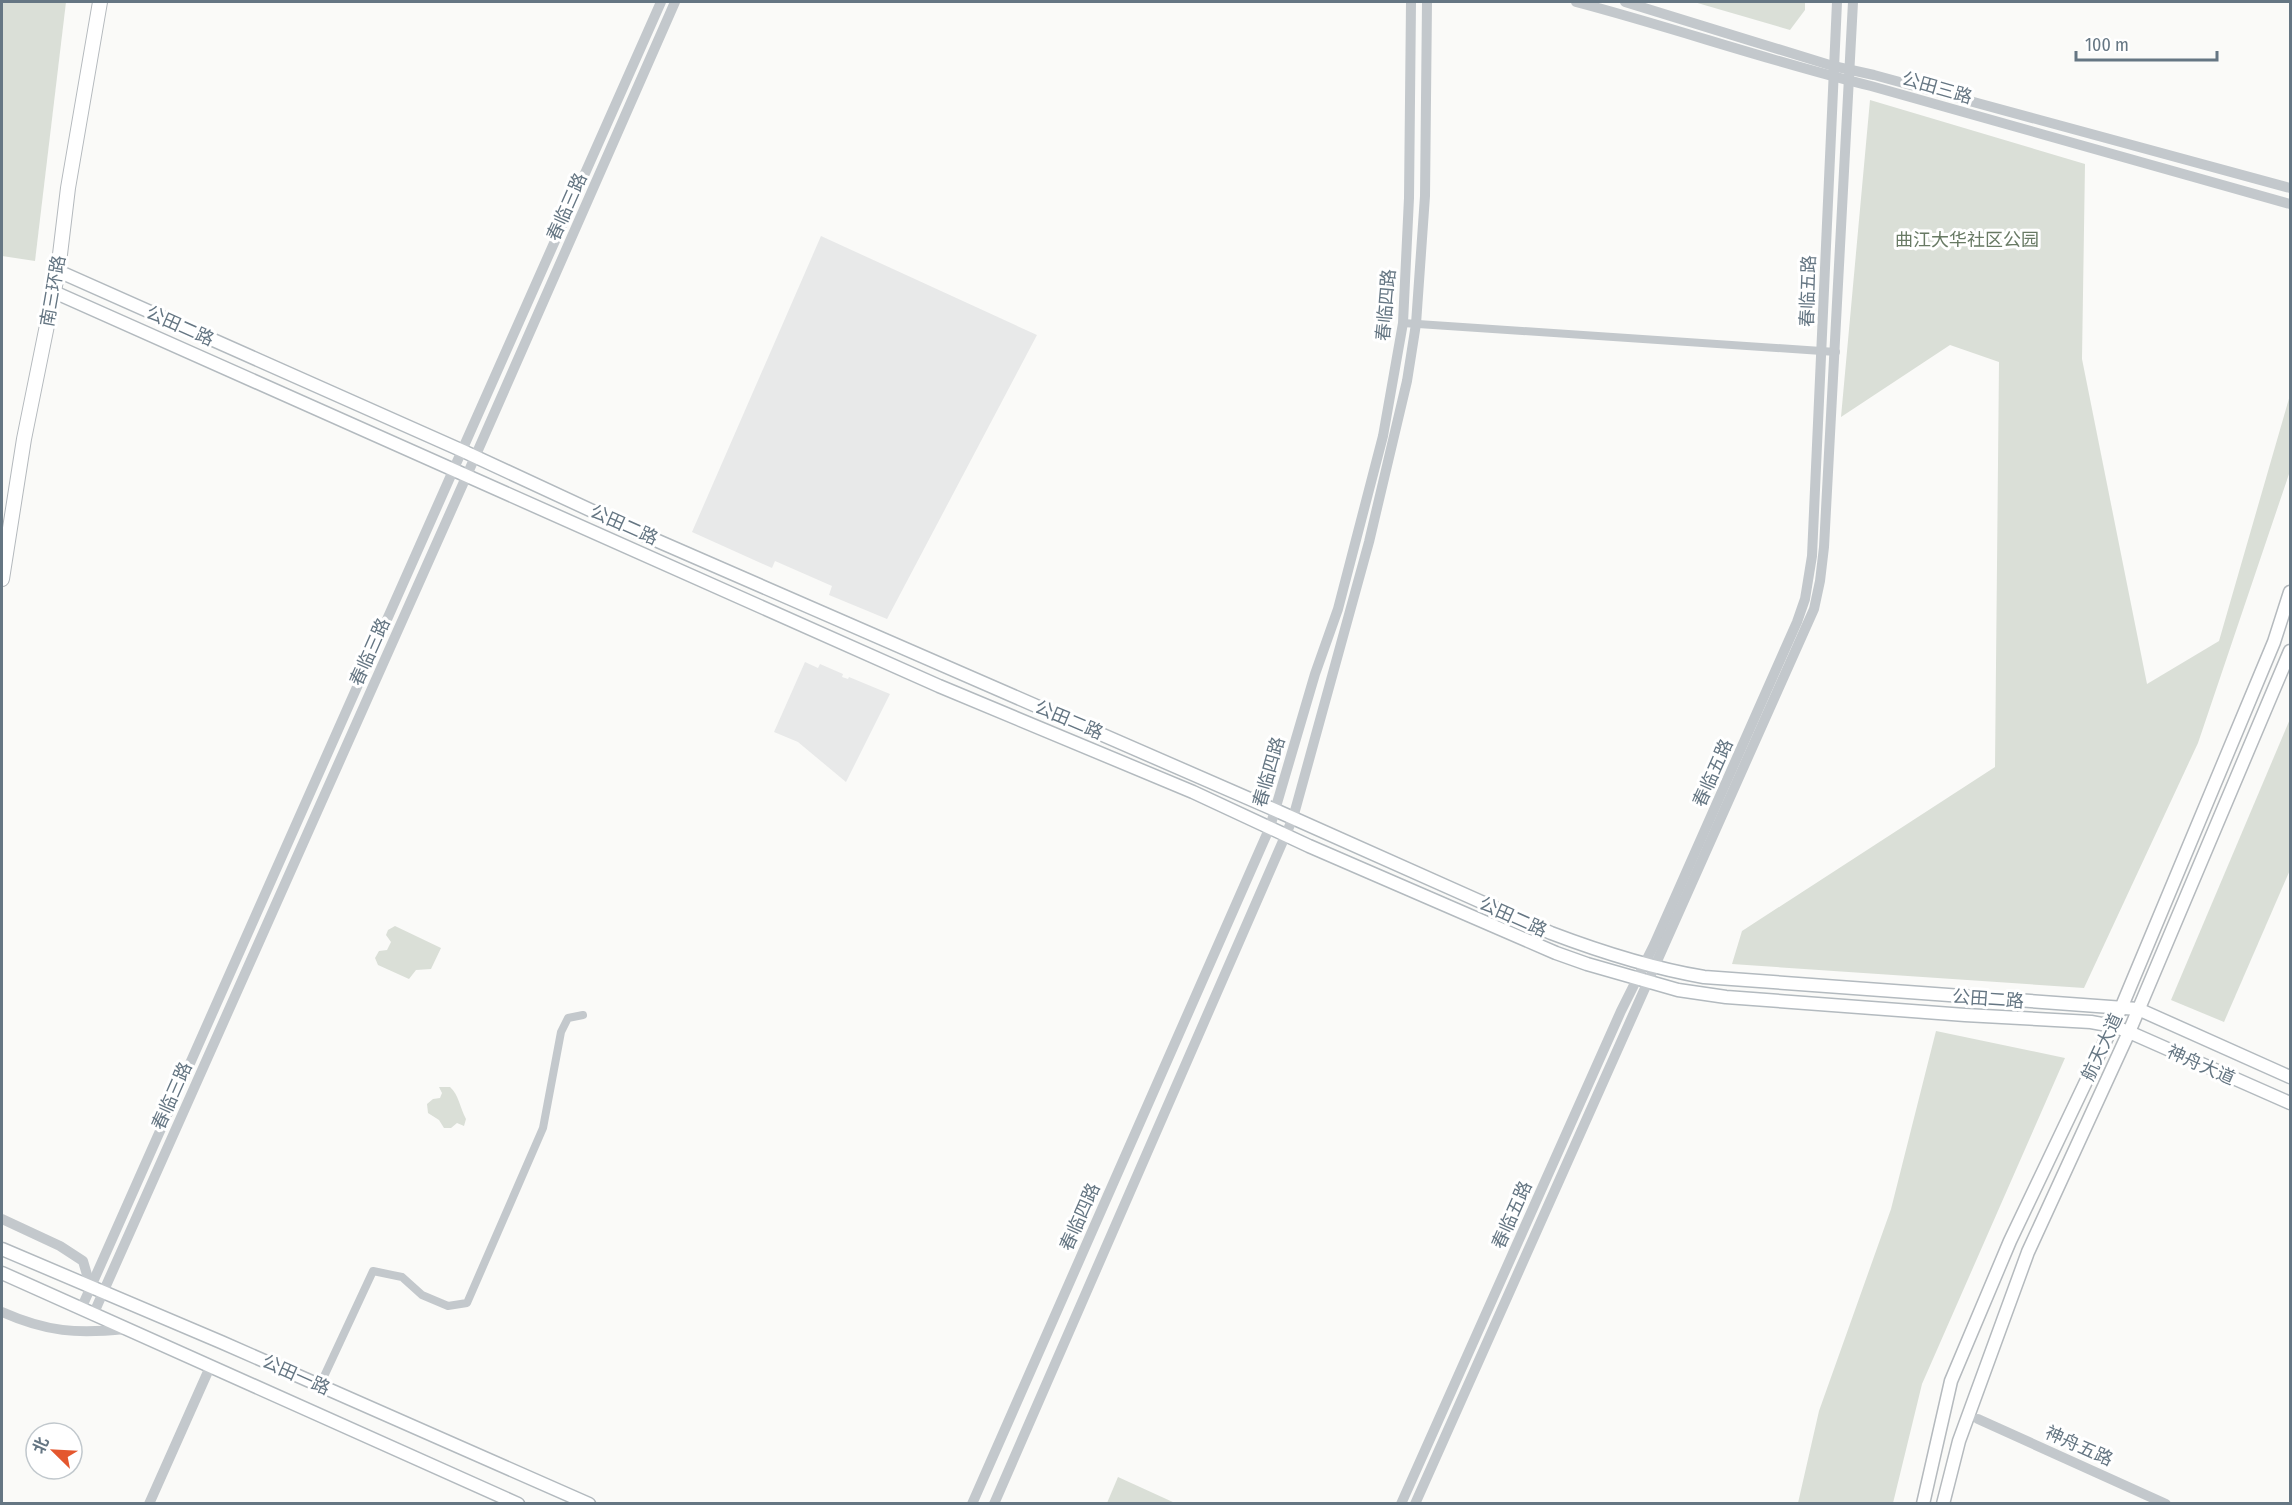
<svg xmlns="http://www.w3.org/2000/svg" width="2292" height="1505" viewBox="0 0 2292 1505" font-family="'Fira Sans Condensed','Noto Sans SC',sans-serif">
<rect width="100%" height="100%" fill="#fafaf8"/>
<!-- built -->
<g fill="#e8e9e9">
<polygon points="821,236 1037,335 887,619 829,595 832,586 775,561 772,568 692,532"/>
<polygon points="805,662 818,668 820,664 843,674 842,677 848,679 849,677 890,694 846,782 798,742 774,732"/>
</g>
<!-- green -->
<g fill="#dadfd7">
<polygon points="2,2 66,2 35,261 2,256"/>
<polygon points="1694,2 1805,2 1805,10 1790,30"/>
<polygon points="1870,100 2085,164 2082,359 2147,684 2219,641 2290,395 2290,471 2198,743 2084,988 1732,964 1742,931 1995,767 1999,362 1950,345 1841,417"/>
<polygon points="2290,719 2290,870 2224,1022 2171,1000"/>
<polygon points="395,926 441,948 431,969 416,970 409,979 378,965 375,958 379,951 387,950 391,942 386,935 388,930"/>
<polygon points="1936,1031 2065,1058 1922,1384 1893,1503 1798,1503 1819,1411 1891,1209"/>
<path d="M439,1087H450C459,1095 460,1108 466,1119L464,1126L457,1123L451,1128H444L439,1120L428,1113L427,1104L433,1099L440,1098L442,1093Z"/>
<polygon points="1118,1477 1175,1503 1107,1503"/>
</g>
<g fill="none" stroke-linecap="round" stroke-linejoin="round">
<defs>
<g id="secondary">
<path d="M58,271L463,451L644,535L1275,810L1551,933C1601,952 1651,968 1704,977L2138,1009L2290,1077"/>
<polyline points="54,292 939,686 1193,792 1309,846 1556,953 1587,964 1678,990 1726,997 1965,1015 2091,1022 2113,1026 2129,1032 2290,1103"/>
<polyline points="2,1249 221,1342 589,1504"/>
<polyline points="2,1273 518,1504"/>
</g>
<g id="primary">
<polyline points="1923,1504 1951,1381 2010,1241 2122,1006 2274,642 2290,592"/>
<polyline points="1943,1504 1959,1441 2028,1252 2129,1032 2290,651"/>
</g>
<polyline id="trunk" points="2,579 24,439 58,271 68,188 100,2"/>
</defs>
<!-- secondary casing -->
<use href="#secondary" stroke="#b3babf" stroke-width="15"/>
<!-- primary casing -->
<use href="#primary" stroke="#b5babe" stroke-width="15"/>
<!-- trunk casing -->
<use href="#trunk" stroke="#b4b9bd" stroke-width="16"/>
<!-- minor -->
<g stroke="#c3c8cc" stroke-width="8">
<polyline points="1403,323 1836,352"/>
<polyline points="320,1385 373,1271 402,1277 422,1295 448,1306 467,1303 543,1128 561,1032 568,1018 583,1015"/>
</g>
<!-- tertiary -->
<g stroke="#c3c8cc" stroke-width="10">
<path d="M1576,2C1675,28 1772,62 1871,86L2290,204"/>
<polyline points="1625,2 1833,66 1874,75 2290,188"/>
<polyline points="2,1219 60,1246 83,1261 90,1285"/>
<polyline points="81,1309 661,2"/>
<path d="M2,1312C47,1332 77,1334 125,1329"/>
<polyline points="93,1315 475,457 675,2"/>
<polyline points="1978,1419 2166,1504"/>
<polyline points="149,1504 210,1367"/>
<polyline points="972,1504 1270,827 1315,674 1338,609 1383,436 1403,323 1409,198 1411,2"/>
<polyline points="994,1504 1293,818 1369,542 1407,381 1416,324 1425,196 1427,2"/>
<polyline points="1401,1504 1621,1011 1654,945 1797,622 1805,599 1812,556 1837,2"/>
<polyline points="1415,1504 1814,609 1820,581 1824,547 1853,2"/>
</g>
<!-- secondary -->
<use href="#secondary" stroke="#fff" stroke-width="12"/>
<!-- primary -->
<use href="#primary" stroke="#fff" stroke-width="12"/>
<!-- trunk -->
<use href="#trunk" stroke="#fff" stroke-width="14"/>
</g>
<g text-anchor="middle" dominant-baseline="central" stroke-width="6" stroke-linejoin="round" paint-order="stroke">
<!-- street labels -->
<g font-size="18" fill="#657683" stroke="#fff">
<text transform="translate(1937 88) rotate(16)">公田三路</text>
<text transform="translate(567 207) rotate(-66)">春临三路</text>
<text transform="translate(53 291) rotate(-80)">南三环路</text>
<text transform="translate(1808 291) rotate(-88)">春临五路</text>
<text transform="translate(1386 305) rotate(-85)">春临四路</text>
<text transform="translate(180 326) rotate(24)">公田二路</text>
<text transform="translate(624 525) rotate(24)">公田二路</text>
<text transform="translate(370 652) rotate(-66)">春临三路</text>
<text transform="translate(1069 720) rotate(23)">公田二路</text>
<text transform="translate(1269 772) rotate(-74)">春临四路</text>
<text transform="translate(1713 773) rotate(-66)">春临五路</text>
<text transform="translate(1513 917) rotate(24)">公田二路</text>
<text transform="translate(1988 999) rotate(4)">公田二路</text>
<text transform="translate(2102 1047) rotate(-65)">航天大道</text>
<text transform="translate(2201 1065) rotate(24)">神舟大道</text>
<text transform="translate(172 1096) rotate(-66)">春临三路</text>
<text transform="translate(1512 1215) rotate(-66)">春临五路</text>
<text transform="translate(1080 1217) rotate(-66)">春临四路</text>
<text transform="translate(296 1375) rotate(24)">公田一路</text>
<text transform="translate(2079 1446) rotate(24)">神舟五路</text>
</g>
<!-- park labels -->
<g font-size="18" fill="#687a64" stroke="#fff">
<text x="1967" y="240">曲江大华社区公园</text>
</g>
</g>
<!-- border -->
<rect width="2292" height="1505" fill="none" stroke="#657683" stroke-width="6"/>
<!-- north arrow -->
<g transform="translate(54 1451) rotate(294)"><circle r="28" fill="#ffffff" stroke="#c1c8cd" stroke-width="1.5"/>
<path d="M0-4.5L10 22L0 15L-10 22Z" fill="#e4572e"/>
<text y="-9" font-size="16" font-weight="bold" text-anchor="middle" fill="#657683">北</text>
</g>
<!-- scale -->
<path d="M2076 51v9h141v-9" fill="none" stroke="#657683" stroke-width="3"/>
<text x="2085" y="51" font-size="18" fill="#657683" stroke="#ffffff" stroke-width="4.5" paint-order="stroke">100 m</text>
</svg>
